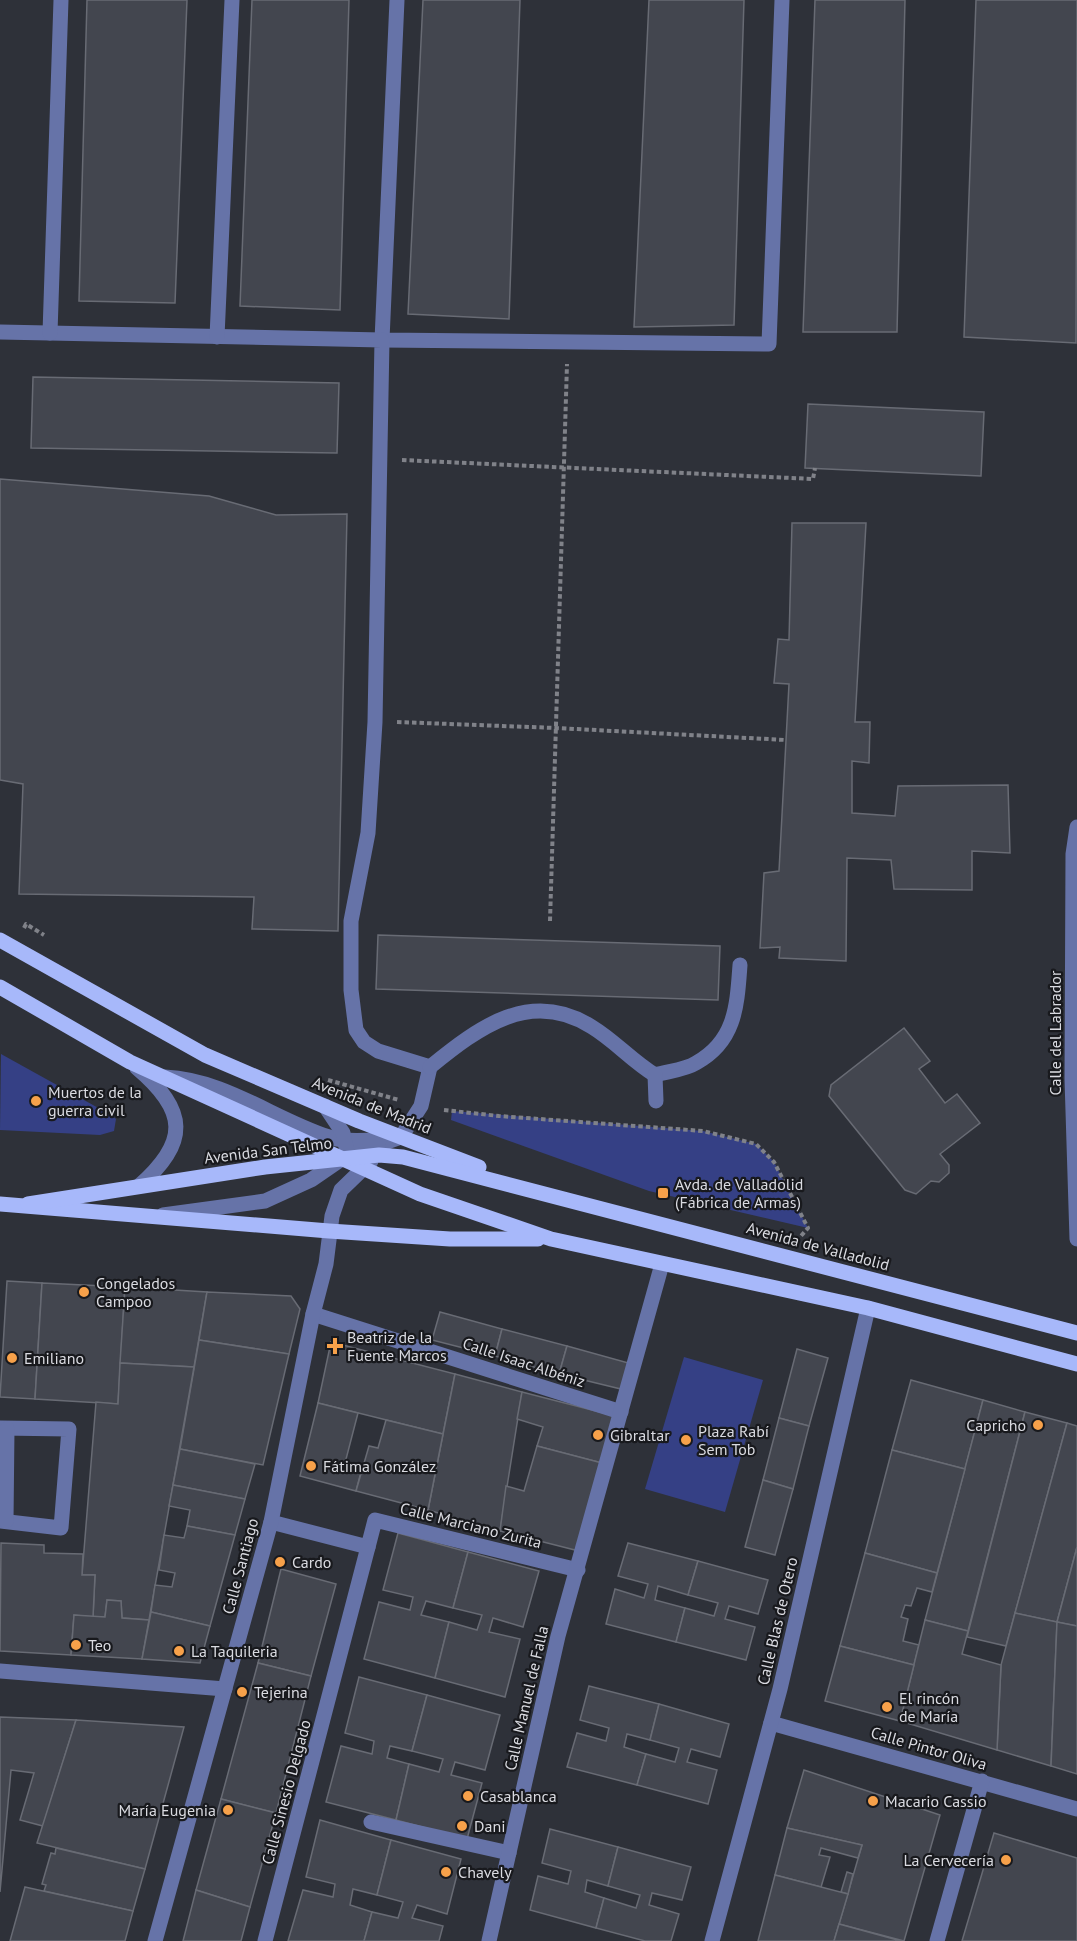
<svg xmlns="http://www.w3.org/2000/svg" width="1077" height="1941" viewBox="0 0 1077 1941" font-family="'PT Sans',sans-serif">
<rect width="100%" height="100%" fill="#2e3139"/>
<!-- green -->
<g fill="#354085">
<polygon points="1,1054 111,1115 116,1119 114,1131 100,1135 0,1130"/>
<polygon points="452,1111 703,1131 756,1144 774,1162 808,1228 649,1191 451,1120"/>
<polygon points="684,1357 763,1380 725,1512 645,1489"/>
</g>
<!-- building -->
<g fill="#43464f" stroke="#686b74" stroke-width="1.5">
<polygon points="87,0 187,0 175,303 79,301"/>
<polygon points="252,0 349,0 340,310 240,306"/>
<polygon points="423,0 520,0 509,319 408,314"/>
<polygon points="649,0 744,0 734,325 634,327"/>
<polygon points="815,0 905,0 897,332 803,332"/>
<polygon points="976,0 1077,0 1076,343 964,337"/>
<polygon points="33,377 339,383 337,453 31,448"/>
<polygon points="808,404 984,412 981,476 805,468"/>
<polygon points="0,479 209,496 276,515 347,514 338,931 252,929 254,897 19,894 23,784 0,780"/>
<polygon points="792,523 866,523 855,722 870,722 869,763 852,761 852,813 895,816 898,786 1008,785 1010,853 972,851 972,890 894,889 891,860 847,858 846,961 779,958 780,947 760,948 764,873 779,871 789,684 774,683 778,639 789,640"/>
<polygon points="378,935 720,946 718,1000 376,989"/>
<polygon points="904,1028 930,1061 919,1069 945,1103 957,1094 980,1123 940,1154 949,1165 949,1173 939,1182 931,1181 916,1194 905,1190 829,1096 831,1085"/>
<polygon points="7,1281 42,1283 35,1399 0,1397"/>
<polygon points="42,1283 125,1287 118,1404 35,1399"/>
<polygon points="125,1287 207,1292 194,1367 120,1363"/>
<polygon points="207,1292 291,1296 300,1309 289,1354 199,1340"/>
<polygon points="440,1312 502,1329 495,1356 432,1340"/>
<polygon points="502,1329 567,1346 559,1374 495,1356"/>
<polygon points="199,1340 289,1354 263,1465 180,1449"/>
<polygon points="331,1342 455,1374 443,1434 318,1403"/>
<polygon points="567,1346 632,1364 625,1390 559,1374"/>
<polygon points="797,1349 828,1358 809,1426 779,1418"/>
<polygon points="120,1363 194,1367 149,1620 122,1618 121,1601 107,1600 105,1617 93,1617 95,1575 82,1575 96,1402 118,1404"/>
<polygon points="455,1374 522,1392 500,1531 428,1510"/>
<polygon points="911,1380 983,1400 965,1469 892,1450"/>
<polygon points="522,1392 615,1416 602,1463 537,1446 543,1427 517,1419"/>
<polygon points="983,1400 1025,1412 968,1631 925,1620"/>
<polygon points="318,1403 358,1413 345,1463 362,1468 356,1491 300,1476"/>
<polygon points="1025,1412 1067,1423 1006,1646 967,1637"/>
<polygon points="779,1418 809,1426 793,1489 763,1480"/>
<polygon points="386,1420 443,1434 428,1510 356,1491 369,1446 378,1448"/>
<polygon points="1067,1423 1077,1426 1077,1547 1057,1622 1015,1613"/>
<polygon points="537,1446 602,1463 579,1551 500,1531 506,1486 524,1491"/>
<polygon points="180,1449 255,1464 245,1499 173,1485"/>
<polygon points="892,1450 965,1469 937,1573 865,1553"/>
<polygon points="763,1480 793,1489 775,1555 745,1547"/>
<polygon points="173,1485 245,1499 235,1535 187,1526 190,1510 169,1506"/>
<polygon points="187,1526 235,1535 210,1626 151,1612 155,1585 172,1587 175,1573 159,1570 164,1535 184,1538"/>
<polygon points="398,1533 468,1552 453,1608 426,1601 421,1615 449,1622 435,1678 364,1659 379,1602 410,1610 413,1597 383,1590"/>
<polygon points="1,1543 44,1545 44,1553 83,1554 82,1575 95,1575 93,1617 74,1615 71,1655 0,1651"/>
<polygon points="628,1543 698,1561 688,1595 658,1586 655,1600 685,1608 676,1642 606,1624 615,1589 644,1598 648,1584 618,1576"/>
<polygon points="1077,1547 1077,1626 1057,1622"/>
<polygon points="468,1552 539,1571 523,1627 493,1618 489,1632 520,1639 505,1697 435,1678 449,1622 477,1630 482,1615 453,1608"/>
<polygon points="865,1553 937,1573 932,1592 917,1588 911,1606 905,1605 901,1617 908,1619 903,1641 919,1645 914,1665 840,1646"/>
<polygon points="698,1561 768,1580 758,1614 729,1606 725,1619 755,1627 746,1660 676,1642 685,1608 714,1616 718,1603 688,1595"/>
<polygon points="281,1569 336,1584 311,1676 258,1663"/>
<polygon points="107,1600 121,1601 122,1618 149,1620 142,1659 71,1655 74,1615 105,1617"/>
<polygon points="151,1612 210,1626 200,1663 142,1659"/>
<polygon points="1015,1613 1057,1622 1051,1766 997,1750 1001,1665"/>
<polygon points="925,1620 968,1631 962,1654 1001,1665 997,1750 900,1721"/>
<polygon points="1057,1622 1077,1626 1077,1774 1051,1766"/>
<polygon points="840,1646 914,1665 900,1721 825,1701"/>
<polygon points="258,1663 311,1676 276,1813 221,1799"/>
<polygon points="359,1677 427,1695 412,1751 390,1746 387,1758 409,1764 396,1820 326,1802 341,1746 372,1754 374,1741 345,1733"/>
<polygon points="589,1686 659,1704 650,1740 627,1734 624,1747 646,1754 637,1785 567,1767 577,1733 606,1741 609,1728 580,1720"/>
<polygon points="427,1695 500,1715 485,1770 455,1762 451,1775 482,1783 467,1839 396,1820 409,1764 439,1772 443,1759 412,1751"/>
<polygon points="659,1704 729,1724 720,1757 691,1749 687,1762 717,1770 708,1804 637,1785 646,1754 675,1762 679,1748 650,1740"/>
<polygon points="0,1717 76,1720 43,1826 20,1820 34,1773 11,1770 0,1892"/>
<polygon points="76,1720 184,1727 145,1869 37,1843"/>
<polygon points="804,1770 940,1815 904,1941 839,1924 862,1845 787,1828"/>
<polygon points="221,1799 276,1813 250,1907 196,1890"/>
<polygon points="320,1820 391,1840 377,1895 353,1889 350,1905 372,1912 364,1941 288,1941 303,1890 333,1897 335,1884 306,1877"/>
<polygon points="787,1828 862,1845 858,1858 821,1848 819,1855 830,1857 821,1887 775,1875"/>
<polygon points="550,1829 618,1847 608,1886 587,1880 585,1892 604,1898 596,1928 530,1910 538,1876 568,1884 571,1871 542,1863"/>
<polygon points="994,1833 1077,1858 1077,1941 962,1941"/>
<polygon points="391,1840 461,1859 447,1914 417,1905 412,1918 443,1926 439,1941 364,1941 372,1912 398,1918 403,1902 377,1895"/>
<polygon points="618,1847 691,1867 682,1900 652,1893 649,1905 679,1914 671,1941 645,1941 596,1928 604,1898 636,1908 640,1895 608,1886"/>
<polygon points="56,1848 145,1869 133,1911 44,1891 46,1885 42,1884 51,1853 55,1854"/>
<polygon points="847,1872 853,1874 848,1894 841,1892"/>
<polygon points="775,1875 848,1894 834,1941 758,1941"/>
<polygon points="25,1887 133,1911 125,1941 10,1941"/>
<polygon points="196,1890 250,1907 241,1941 183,1941"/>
<polygon points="839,1924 901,1941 834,1941"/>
</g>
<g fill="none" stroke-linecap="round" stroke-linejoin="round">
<!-- path -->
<g stroke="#808289" stroke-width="4" stroke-dasharray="4.5 3" stroke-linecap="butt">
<polyline points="402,460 813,479 815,468"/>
<polyline points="397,722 556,728 786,740"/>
<polyline points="550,921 567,364"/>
<polyline points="24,928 26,924 44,935"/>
<polyline points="328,1080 399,1100"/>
<polyline points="444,1110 499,1116 703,1131 756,1144 774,1162 808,1228 801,1236"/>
</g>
<!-- minor -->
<g stroke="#6673a8" stroke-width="15">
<polyline points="397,0 382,340 769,344 782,0"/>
<polyline points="0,332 382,340 375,722 368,833 351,921 351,990 356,1030 364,1042 378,1051 430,1067 421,1106 401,1137 343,1158 311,1180 265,1201 163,1215"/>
<polyline points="50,333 61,0"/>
<polyline points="217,337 232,0"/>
<polyline points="1077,827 1073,854 1072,1079 1077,1239"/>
<path d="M430,1067C479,1027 531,988 592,1027C615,1041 632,1061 655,1075C668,1071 685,1070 696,1063C736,1041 737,1005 740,965"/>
<path d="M137,1068C188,1111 189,1142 139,1186"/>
<polyline points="655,1075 656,1101"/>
<path d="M165,1077C226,1080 273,1119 329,1137C345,1142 364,1141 380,1139"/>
<polyline points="325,1106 343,1133 346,1147"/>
<polyline points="313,1314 621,1412"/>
<polyline points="0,1428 69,1429 61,1528 0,1521"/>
<polyline points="6,1521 7,1429"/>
<polyline points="271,1522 368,1547 375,1520 578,1570"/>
<polyline points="0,1671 225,1689"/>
<polyline points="771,1723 1077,1809"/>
<polyline points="371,1822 509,1853"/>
<polyline points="155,1941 271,1522 313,1314 326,1264 332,1216 341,1190 371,1161"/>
<polyline points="265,1941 368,1547"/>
<polyline points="489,1941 558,1636 662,1264"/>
<polyline points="712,1941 780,1689 868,1308"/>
<polyline points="937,1941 982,1781"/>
</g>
<!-- major -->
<g stroke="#a7b8fa" stroke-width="15">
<polyline points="0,940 205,1055 359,1121 479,1167"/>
<polyline points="0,987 130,1062 420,1194 551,1239 868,1308 1077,1364"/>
<polyline points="0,1204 329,1231 450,1239 538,1239"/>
<polyline points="28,1204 265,1167 379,1155 403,1157 1077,1333"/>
</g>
</g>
<!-- markers -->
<g fill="#f7a14a" stroke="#18191d" stroke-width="2">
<circle cx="36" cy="1101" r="6"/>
<rect x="657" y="1187" width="12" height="12" rx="3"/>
<circle cx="84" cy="1292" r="6"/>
<path d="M332 1337h6v6h6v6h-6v6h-6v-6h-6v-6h6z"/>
<circle cx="12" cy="1358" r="6"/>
<circle cx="1038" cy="1425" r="6"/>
<circle cx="598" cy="1435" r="6"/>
<circle cx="686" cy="1440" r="6"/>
<circle cx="311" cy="1466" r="6"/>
<circle cx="280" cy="1562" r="6"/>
<circle cx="76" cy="1645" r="6"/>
<circle cx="179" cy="1651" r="6"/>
<circle cx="242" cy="1692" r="6"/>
<circle cx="887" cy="1707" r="6"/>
<circle cx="468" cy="1796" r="6"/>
<circle cx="873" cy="1801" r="6"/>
<circle cx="228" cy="1810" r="6"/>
<circle cx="462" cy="1826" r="6"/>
<circle cx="1006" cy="1860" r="6"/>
<circle cx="446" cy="1872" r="6"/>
</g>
<g text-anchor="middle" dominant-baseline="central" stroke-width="4.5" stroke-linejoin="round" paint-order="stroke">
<!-- street labels -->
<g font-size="16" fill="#dadbe1" stroke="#18191d">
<text transform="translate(1055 1033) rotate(-90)">Calle del Labrador</text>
<text transform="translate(372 1105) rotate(22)">Avenida de Madrid</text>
<text transform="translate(268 1150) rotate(-7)">Avenida San Telmo</text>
<text transform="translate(818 1246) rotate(15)">Avenida de Valladolid</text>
<text transform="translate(524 1362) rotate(18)">Calle Isaac Albéniz</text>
<text transform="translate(471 1525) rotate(14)">Calle Marciano Zurita</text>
<text transform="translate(240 1566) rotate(-75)">Calle Santiago</text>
<text transform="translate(777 1621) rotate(-77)">Calle Blas de Otero</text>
<text transform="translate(526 1698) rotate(-77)">Calle Manuel de Falla</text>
<text transform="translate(929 1748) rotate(16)">Calle Pintor Oliva</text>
<text transform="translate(286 1792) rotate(-75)">Calle Sinesio Delgado</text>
</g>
<!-- poi labels -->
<g font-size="16" fill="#dadbe1" stroke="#18191d" text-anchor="start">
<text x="48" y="1092">Muertos de la<tspan x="48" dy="18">guerra civil</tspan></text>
<text x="675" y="1184">Avda. de Valladolid<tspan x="675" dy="18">(Fábrica de Armas)</tspan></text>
<text x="96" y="1283">Congelados<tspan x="96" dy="18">Campoo</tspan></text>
<text x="347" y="1337">Beatriz de la<tspan x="347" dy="18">Fuente Marcos</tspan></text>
<text x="24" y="1358">Emiliano</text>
<text x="1026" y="1425" text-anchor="end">Capricho</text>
<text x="698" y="1431">Plaza Rabí<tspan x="698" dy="18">Sem Tob</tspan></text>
<text x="610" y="1435">Gibraltar</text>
<text x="323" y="1466">Fátima González</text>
<text x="292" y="1562">Cardo</text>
<text x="88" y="1645">Teo</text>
<text x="191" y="1651">La Taquileria</text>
<text x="254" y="1692">Tejerina</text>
<text x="899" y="1698">El rincón<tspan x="899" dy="18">de María</tspan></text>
<text x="480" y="1796">Casablanca</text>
<text x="885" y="1801">Macario Cassio</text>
<text x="216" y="1810" text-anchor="end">María Eugenia</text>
<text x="474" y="1826">Dani</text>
<text x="994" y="1860" text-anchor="end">La Cervecería</text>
<text x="458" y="1872">Chavely</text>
</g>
</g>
</svg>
